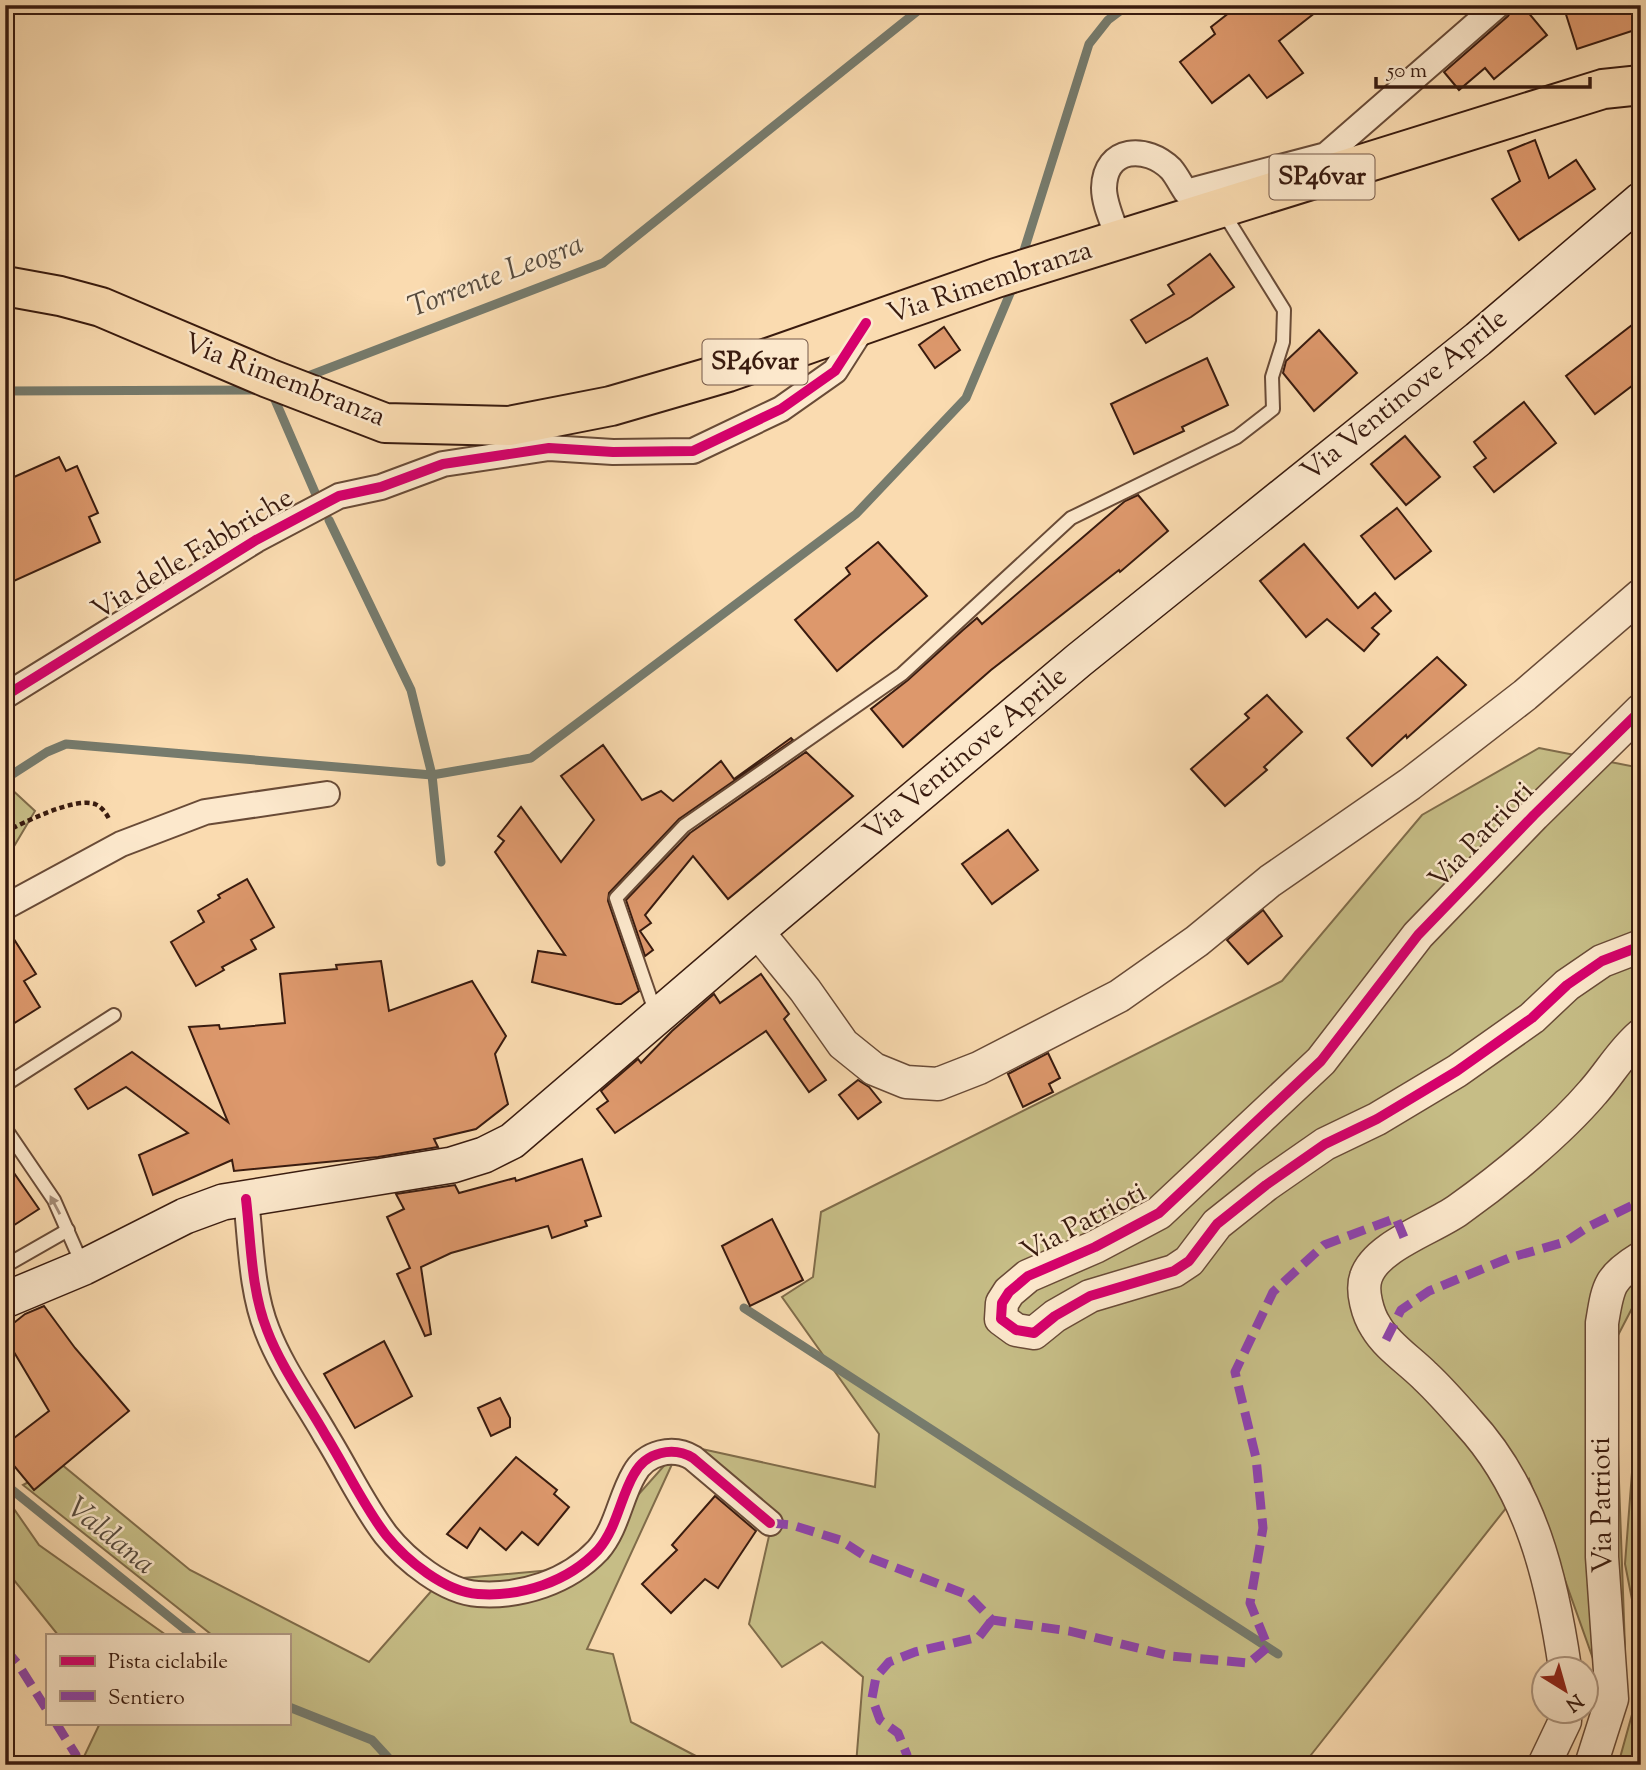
<svg xmlns="http://www.w3.org/2000/svg" width="1646" height="1770" viewBox="0 0 1646 1770" font-family="'Sorts Mill Goudy',serif">
<rect width="100%" height="100%" fill="#fadbb0"/>
<filter id="stains"><feTurbulence type="fractalNoise" baseFrequency=".00286" numOctaves="4"/><feColorMatrix values="0 0 0 0 .2 0 0 0 0 .09 0 0 0 0 .02 0 0 0 .5 -.17"/></filter>
<radialGradient id="worn" r=".72"><stop offset=".6" stop-color="#630" stop-opacity="0"/><stop offset="1" stop-color="#630" stop-opacity=".3"/></radialGradient>
<!-- green -->
<g fill="#c6bd86" stroke="#806c4a" stroke-width="2">
<polygon points="1539,748 1641,768 1641,1291 1614,1343 1625,1648 1595,1765 1602,1684 1529,1479 1307,1760 1313,1765 856,1765 863,1677 822,1642 782,1667 749,1624 774,1514 702,1449 875,1487 879,1434 782,1297 813,1277 821,1212 1282,981 1422,815"/>
<polygon points="8,786 35,811 13,848 5,853 5,788"/>
<polygon points="1641,1355 1641,1645 1625,1564"/>
<polygon points="679,1449 587,1649 613,1654 631,1722 713,1765 80,1765 100,1723 289,1723 289,1635 212,1635 23,1485 61,1464 190,1570 369,1662 441,1580 573,1568"/>
<polygon points="5,1496 39,1545 166,1635 58,1635 5,1569"/>
<polygon points="1641,1682 1641,1765 1618,1765"/>
</g>
<g fill="none" stroke-linecap="round" stroke-linejoin="round">
<!-- stream -->
<g stroke="#767b6d" stroke-width="9">
<polyline points="1021,260 1089,44 1108,20 1128,5"/>
<polyline points="303,378 603,263 925,5"/>
<polyline points="5,391 257,390"/>
<polyline points="272,393 317,497"/>
<polyline points="329,520 411,690 432,775 441,862"/>
<polyline points="5,779 47,752 66,744 432,775 531,758 856,514 966,398 1014,284"/>
<polyline points="744,1308 1278,1654"/>
<polyline points="5,1470 11,1489 192,1635"/>
<polyline points="289,1707 372,1740 395,1765"/>
</g>
</g>
<!-- building -->
<g fill="#dd986c" stroke="#391b0f" stroke-width="2">
<polygon points="1239,5 1325,5 1279,41 1303,73 1267,98 1249,75 1212,103 1180,62 1215,34 1211,27"/>
<polygon points="1515,5 1522,5 1547,35 1494,79 1485,68 1459,90 1444,72 1508,16"/>
<polygon points="1563,5 1641,5 1641,28 1577,49"/>
<polygon points="1535,140 1549,178 1576,160 1595,189 1519,240 1492,199 1520,181 1508,151"/>
<polygon points="1210,254 1234,287 1191,317 1146,343 1131,320 1174,294 1168,285"/>
<polygon points="1641,318 1641,379 1595,414 1566,376"/>
<polygon points="944,327 960,350 935,368 919,345"/>
<polygon points="1319,330 1357,373 1314,411 1283,373 1286,361"/>
<polygon points="1207,358 1228,405 1182,427 1184,431 1134,454 1111,404"/>
<polygon points="1524,402 1556,443 1494,492 1474,467 1486,458 1474,442"/>
<polygon points="1405,436 1440,477 1406,505 1371,464"/>
<polygon points="59,457 66,471 77,466 98,513 89,517 100,542 5,585 5,481"/>
<polygon points="1138,495 1168,531 1120,572 1119,570 991,670 903,747 871,709 908,680 963,630 977,618 982,624 1125,501"/>
<polygon points="1397,508 1431,551 1395,579 1361,536"/>
<polygon points="878,542 927,596 837,671 795,620 850,574 846,568"/>
<polygon points="1304,544 1358,608 1375,593 1391,611 1372,628 1379,634 1364,651 1327,619 1306,637 1260,581"/>
<polygon points="1437,657 1466,685 1407,738 1406,735 1372,766 1347,738"/>
<polygon points="1267,695 1302,732 1264,767 1267,770 1225,806 1191,769 1249,718 1245,714"/>
<polygon points="791,738 793,740 679,819 609,893 608,901 639,991 621,1004 616,1004 532,982 538,951 565,955 495,852 504,841 498,836 521,807 561,862 594,820 561,776 603,745 642,800 661,791 673,801 721,761 734,779"/>
<polygon points="806,752 853,796 728,899 693,856 645,915 651,923 640,931 653,950 645,956 626,900 690,833"/>
<polygon points="1008,830 1038,870 992,904 962,864"/>
<polygon points="247,879 274,927 251,940 256,949 222,967 224,970 196,986 171,942 204,922 198,911 220,898 218,895"/>
<polygon points="1263,910 1282,936 1248,964 1227,940"/>
<polygon points="5,925 36,974 24,981 40,1007 5,1029"/>
<polygon points="381,961 389,1011 472,981 506,1036 495,1054 508,1104 476,1129 434,1139 438,1147 378,1157 234,1171 232,1160 153,1195 139,1155 188,1133 126,1087 88,1109 75,1089 132,1052 228,1122 189,1027 219,1025 220,1029 285,1023 280,974 337,969 336,965"/>
<polygon points="761,974 789,1014 784,1019 826,1080 809,1092 766,1031 615,1133 597,1109 608,1101 601,1091 638,1059 641,1063 672,1031 714,994 720,1003"/>
<polygon points="1048,1053 1060,1078 1049,1084 1053,1092 1023,1107 1008,1074"/>
<polygon points="858,1080 869,1087 881,1102 858,1119 839,1095"/>
<polygon points="582,1159 601,1216 585,1221 587,1226 552,1238 548,1226 451,1253 421,1267 431,1334 425,1336 397,1274 410,1268 387,1217 404,1209 396,1194 455,1185 459,1193 515,1178 516,1181"/>
<polygon points="5,1160 39,1209 5,1231"/>
<polygon points="772,1219 803,1280 750,1306 722,1246"/>
<polygon points="44,1306 75,1348 129,1411 34,1490 5,1455 5,1445 49,1411 5,1337 5,1330 25,1314"/>
<polygon points="384,1341 412,1396 355,1428 324,1374"/>
<polygon points="500,1398 510,1418 510,1427 491,1436 478,1408"/>
<polygon points="516,1457 557,1490 554,1494 569,1507 538,1545 522,1532 506,1550 480,1528 467,1548 447,1534"/>
<polygon points="715,1496 756,1531 718,1588 705,1579 671,1613 642,1584 677,1550 672,1545"/>
</g>
<g fill="none" stroke-linecap="round" stroke-linejoin="round">
<defs>
<g id="service">
<polyline points="656,1014 616,898 684,826 902,674 1071,518 1237,437 1273,409 1272,377 1283,342 1284,310 1223,212"/>
<polyline points="5,1085 114,1015"/>
<polyline points="5,1128 54,1200 83,1266"/>
<polyline points="5,1266 68,1230"/>
</g>
<g id="minor">
<path d="M1119,240C1114,224 1104,205 1104,188C1105,146 1147,145 1171,169C1177,176 1181,185 1186,192L1326,155L1498,5"/>
<polyline points="5,696 256,540 339,496 381,487 443,464 549,448 613,452 693,451 781,409 835,371 865,324"/>
<polyline points="5,907 121,844 205,812 327,794"/>
<path d="M246,1199C251,1242 251,1290 267,1330C281,1367 306,1401 326,1436C346,1468 363,1505 386,1535C406,1560 445,1592 478,1594C521,1597 568,1582 598,1550C617,1528 620,1498 634,1474C646,1452 673,1446 693,1458L770,1523"/>
</g>
<g id="tertiary">
<polyline points="1641,710 1534,815 1418,935 1321,1061 1159,1213 1095,1247 1028,1276 1009,1292 1002,1303 1001,1319 1016,1330 1034,1333 1055,1316 1090,1296 1174,1271 1189,1261 1217,1224 1266,1185 1325,1144 1377,1119 1457,1071 1532,1018 1567,985 1602,961 1641,946"/>
<polyline points="757,931 805,990 843,1044 874,1069 906,1082 938,1084 979,1068 1119,996 1197,941 1270,881 1410,784 1525,695 1641,595"/>
<path d="M1565,1668C1552,1579 1531,1490 1468,1422C1454,1406 1440,1390 1425,1376C1409,1360 1387,1346 1376,1327C1368,1315 1361,1291 1366,1277C1376,1246 1433,1228 1458,1210C1503,1178 1558,1133 1593,1092C1610,1073 1621,1052 1641,1035"/>
<polyline points="1544,1765 1565,1721 1565,1710"/>
<path d="M1591,1765L1612,1699L1602,1557V1323C1608,1287 1608,1278 1641,1258"/>
</g>
<polyline id="secondary" points="5,1300 84,1267 185,1216 223,1202 452,1165 484,1155 512,1141 757,931 1079,660 1478,339 1641,200"/>
<polyline id="primary" points="5,286 60,296 101,307 268,378 385,423 509,426 611,406 728,372 996,278 1603,89 1641,85"/>
</defs>
<!-- service casing -->
<use href="#service" stroke="#694b37" stroke-width="16"/>
<!-- minor casing -->
<use href="#minor" stroke="#694b37" stroke-width="28"/>
<!-- tertiary casing -->
<use href="#tertiary" stroke="#694b37" stroke-width="35"/>
<!-- secondary casing -->
<use href="#secondary" stroke="#391b0f" stroke-width="38"/>
<!-- primary casing -->
<use href="#primary" stroke="#391b0f" stroke-width="42"/>
<!-- path -->
<path stroke="#391b0f" stroke-width="4.5" stroke-dasharray="5 3.5" stroke-linecap="butt" d="M5,832C25,822 74,797 95,804C102,807 107,814 110,821"/>
<!-- service -->
<use href="#service" stroke="#fce8cc" stroke-width="12"/>
<!-- minor -->
<use href="#minor" stroke="#fce8cc" stroke-width="24"/>
<!-- tertiary -->
<use href="#tertiary" stroke="#fce8cc" stroke-width="32"/>
<!-- secondary -->
<use href="#secondary" stroke="#fce8cc" stroke-width="35"/>
<!-- primary -->
<use href="#primary" stroke="#fadbb0" stroke-width="38"/>
<!-- quiet -->
<g stroke="#8e44ad" stroke-width="9" stroke-dasharray="18 9" stroke-linecap="butt">
<polyline points="1386,1340 1401,1310 1429,1291 1509,1258 1565,1242 1588,1227 1641,1201"/>
<polyline points="770,1523 792,1525 840,1540 865,1556 968,1595 992,1620 1069,1631 1170,1656 1249,1663 1268,1647 1250,1603 1263,1528 1256,1458 1235,1372 1273,1292 1324,1245 1396,1218 1405,1240"/>
<polyline points="5,1649 18,1664 47,1710"/>
<polyline points="56,1723 76,1755 77,1765"/>
<polyline points="902,1765 907,1755 898,1733 880,1720 872,1698 876,1677 889,1662 915,1652 979,1637 992,1620"/>
</g>
<defs>
<g id="cycleway">
<polyline points="5,696 256,540 339,496 381,487 443,464 549,448 613,452 693,451 781,409 835,371 866,323"/>
<polyline points="1641,710 1534,815 1418,935 1321,1061 1159,1213 1095,1247 1028,1276 1009,1292 1002,1303 1001,1319 1016,1330 1034,1333 1055,1316 1090,1296 1174,1271 1189,1261 1217,1224 1266,1185 1325,1144 1377,1119 1457,1071 1532,1018 1567,985 1602,961 1641,946"/>
<path d="M246,1199C251,1242 251,1290 267,1330C281,1367 306,1401 326,1436C346,1468 363,1505 386,1535C406,1560 445,1592 478,1594C521,1597 568,1582 598,1550C617,1528 620,1498 634,1474C646,1452 673,1446 693,1458L770,1523"/>
</g>
</defs>
<!-- cycleway casing -->
<use href="#cycleway" stroke="#fce8cc" stroke-width="15"/>
<!-- cycleway -->
<use href="#cycleway" stroke="#d6006c" stroke-width="10"/>
</g>
<!-- one-way arrows -->
<defs><path id="oneway-solid" d="M-6-.8H1V-3.2L6.5 0L1 3.2V.8H-6Z" transform="scale(1.75)"/></defs>
<use fill="#a48c77" href="#oneway-solid" transform="translate(55 1205) rotate(-118)"/>
<g text-anchor="middle" dominant-baseline="central" stroke-width="5" stroke-linejoin="round" paint-order="stroke">
<!-- shield labels -->
<g fill="#fce8cc" stroke="#745848" stroke-width="2">
<rect x="1269.5" y="154.5" width="105" height="45" rx="5"/>
<rect x="702.5" y="339.5" width="105" height="45" rx="5"/>
</g>
<g font-size="26" font-weight="bold" fill="#391b0f">
<text x="1322" y="177">SP46var</text>
<text x="755" y="362">SP46var</text>
</g>
<!-- street labels -->
<g font-size="28" fill="#391b0f" stroke="#fce8cc">
<text transform="translate(990 283) rotate(-18)">Via Rimembranza</text>
<text transform="translate(284 381) rotate(21)">Via Rimembranza</text>
<text transform="translate(1405 396) rotate(-39)">Via Ventinove Aprile</text>
<text transform="translate(193 555) rotate(-31)">Via delle Fabbriche</text>
<text transform="translate(966 755) rotate(-40)">Via Ventinove Aprile</text>
<text transform="translate(1482 836) rotate(-46)">Via Patrioti</text>
<text transform="translate(1084 1223) rotate(-28)">Via Patrioti</text>
<text transform="translate(1603 1505) rotate(-91)">Via Patrioti</text>
</g>
<!-- water labels -->
<g font-size="30" font-style="italic" fill="#574b3e" stroke="#fce8cc">
<text transform="translate(496 277) rotate(-21)">Torrente Leogra</text>
<text transform="translate(110 1537) rotate(39)">Valdana</text>
</g>
</g>
<!-- margin -->
<rect width="1646" height="1770" fill="none" stroke="#fadbb0" stroke-width="28"/>
<rect x="7" y="7" width="1632" height="1756" fill="none" stroke="#391b0f" stroke-width="3.5"/>
<rect x="14" y="14" width="1618" height="1742" fill="none" stroke="#391b0f" stroke-width="2"/>
<!-- legend -->
<rect x="46" y="1634" width="245" height="91" fill="#fce8cc" stroke="#ae9680" stroke-width="2"/>
<rect x="60" y="1656" width="35" height="10" fill="#d6006c" stroke="#ae9680" stroke-width="2"/>
<text x="108" y="1668" font-size="21" fill="#391b0f">Pista ciclabile</text>
<rect x="60" y="1691" width="35" height="10" fill="#8e44ad" stroke="#ae9680" stroke-width="2"/>
<text x="108" y="1704" font-size="21" fill="#391b0f">Sentiero</text>
<!-- north arrow -->
<g transform="translate(1565 1690) rotate(143)"><circle r="33" fill="#fce8cc" stroke="#ae9680" stroke-width="2"/>
<path d="M0-5L12 26L0 18L-12 26Z" fill="#8f2418"/>
<text y="-10" font-size="19" font-weight="bold" text-anchor="middle" fill="#391b0f">N</text>
</g>
<!-- scale -->
<path d="M1376 77v10h214v-10" fill="none" stroke="#391b0f" stroke-width="3.5"/>
<text x="1387" y="77" font-size="21" fill="#391b0f" stroke="#fce8cc" stroke-width="5" paint-order="stroke">50 m</text>
<rect width="100%" height="100%" filter="url(#stains)"/>
<rect width="100%" height="100%" fill="url(#worn)"/>
</svg>
